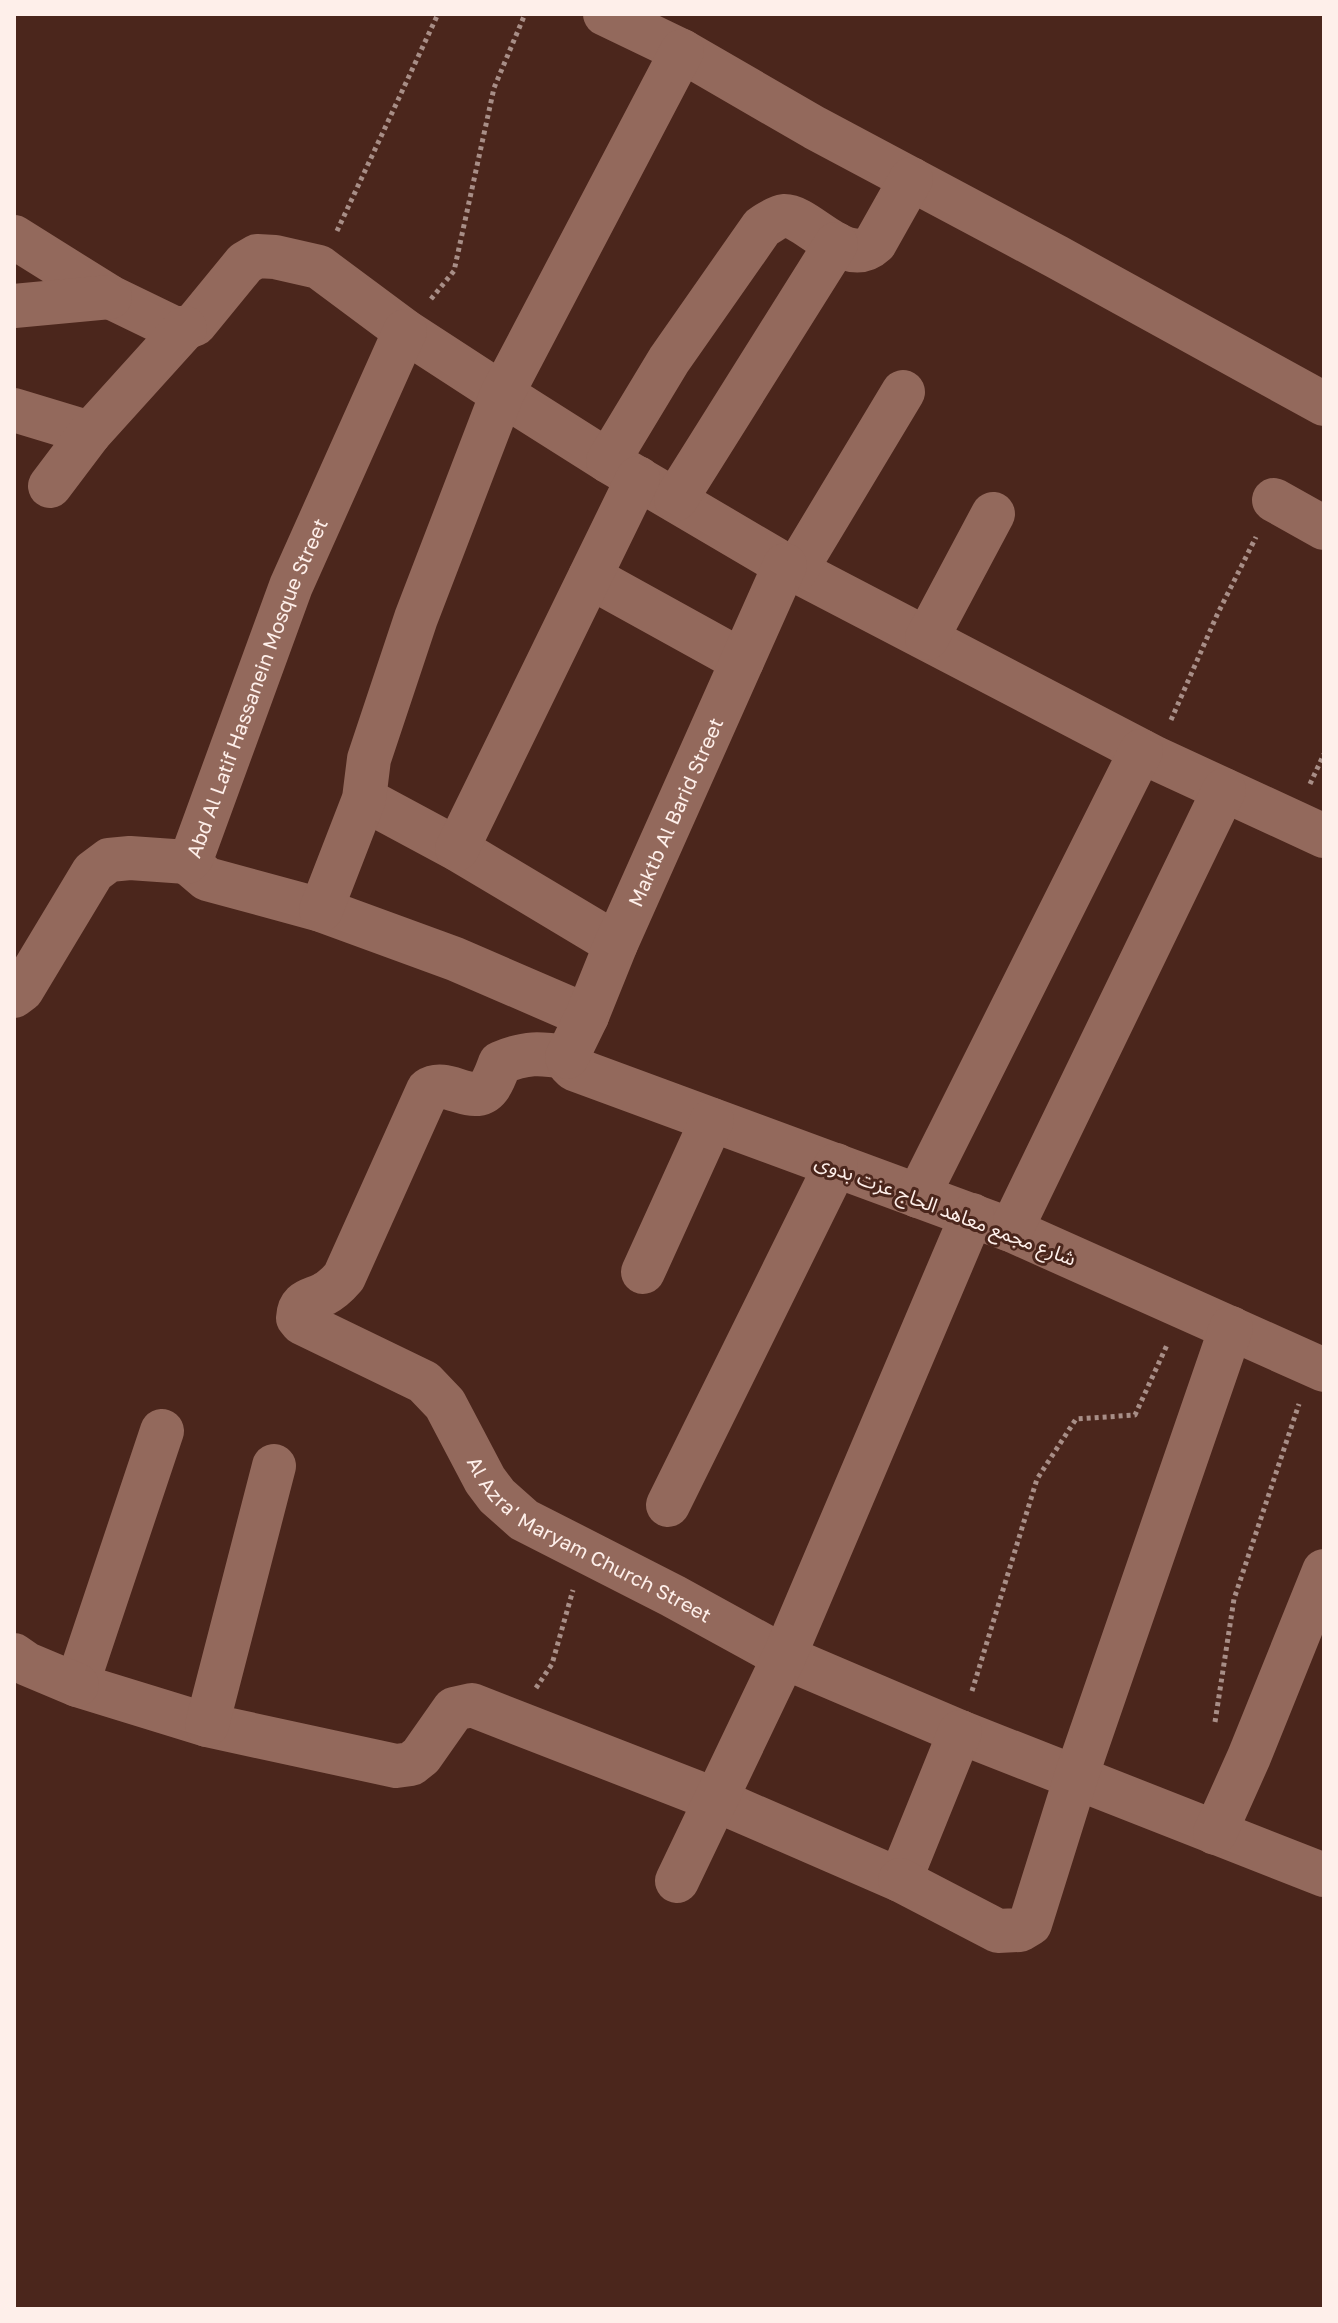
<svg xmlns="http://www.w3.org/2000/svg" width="1338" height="2323" viewBox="0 0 1338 2323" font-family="'Golos Text','Noto Sans Arabic',sans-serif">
<rect width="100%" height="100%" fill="#4b261c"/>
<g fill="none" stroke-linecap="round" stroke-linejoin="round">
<!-- path -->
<g stroke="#a88e87" stroke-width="5" stroke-dasharray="4 4" stroke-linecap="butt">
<polyline points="337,231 438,14"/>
<polyline points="431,299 454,271 494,88 525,14"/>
<polyline points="1171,720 1217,615 1256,537"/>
<polyline points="1310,784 1324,754"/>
<polyline points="536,1688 552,1664 573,1590"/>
<polyline points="972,1691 1037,1479 1076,1419 1135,1415 1167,1345"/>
<polyline points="1215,1722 1234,1599 1299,1404"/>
</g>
<!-- minor -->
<g stroke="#93695c" stroke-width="44">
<polyline points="605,14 682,51 815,128 1057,257 1324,404"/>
<polyline points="14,237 110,297 174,328 185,328 195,324 245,263 257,256 275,257 319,267 405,331 502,394 608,461 785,565 1155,758 1324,836"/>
<polyline points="14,306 110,297"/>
<polyline points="14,410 90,433"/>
<path d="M608,461L669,360L762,227C769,223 776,217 784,216C808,215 846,270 875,243L911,179"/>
<polyline points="50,486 90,433 185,328"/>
<polyline points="676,499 836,244"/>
<polyline points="1274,500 1324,528"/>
<polyline points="796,570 903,392"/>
<polyline points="590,577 742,661"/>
<polyline points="927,638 993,514"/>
<polyline points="364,799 457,849 616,944"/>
<polyline points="457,849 638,478"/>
<polyline points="187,862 207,879 321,910 455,959 587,1016"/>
<polyline points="321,910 364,799 369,759 416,618 502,394 682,51"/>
<path id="s1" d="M14,996L22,990L93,872L109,860L130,858L187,862L192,857L291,586L405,331"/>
<path id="s2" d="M567,1057C539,1053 527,1052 500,1063C497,1071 494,1080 489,1087C474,1107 447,1077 428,1090L344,1277C338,1284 332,1290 324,1294C311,1301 299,1299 298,1318L302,1323L424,1382L445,1404L485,1480L497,1496L524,1520L673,1596L784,1657L960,1732L1324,1875"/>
<polyline points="567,1057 569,1064 574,1069 1011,1230 1324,1370"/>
<path id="s3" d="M567,1057L587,1016L616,944L785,565"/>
<polyline points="918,1196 1141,751"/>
<polyline points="1011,1230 1224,790"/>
<polyline points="643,1272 712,1120"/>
<polyline points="162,1431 77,1685 207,1725 396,1766 411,1764 421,1756 454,1709 472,1705 716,1800 900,1880 960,1732"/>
<polyline points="668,1505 836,1165"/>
<polyline points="14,1655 27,1664 77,1685"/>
<polyline points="207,1725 274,1466"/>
<polyline points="1215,1833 1249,1757 1324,1571"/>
<polyline points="900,1880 998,1931 1020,1930 1030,1924 1076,1777 1231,1328"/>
<polyline points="677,1881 784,1657 972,1215"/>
</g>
</g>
<g text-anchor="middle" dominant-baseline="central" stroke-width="6" stroke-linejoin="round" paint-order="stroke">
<!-- street labels -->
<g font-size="20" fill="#feefea" stroke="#4b261c">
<text stroke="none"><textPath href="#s1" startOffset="434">Abd Al Latif Hassanein Mosque Street</textPath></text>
<text stroke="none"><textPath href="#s3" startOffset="268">Maktb Al Barid Street</textPath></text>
<text transform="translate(946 1209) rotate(21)">شارع مجمع معاهد الحاج عزت بدوى</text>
<text stroke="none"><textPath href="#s2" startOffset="808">Al Azra' Maryam Church Street</textPath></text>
</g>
</g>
<!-- border -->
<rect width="1338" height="2323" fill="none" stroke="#feefea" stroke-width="32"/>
</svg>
